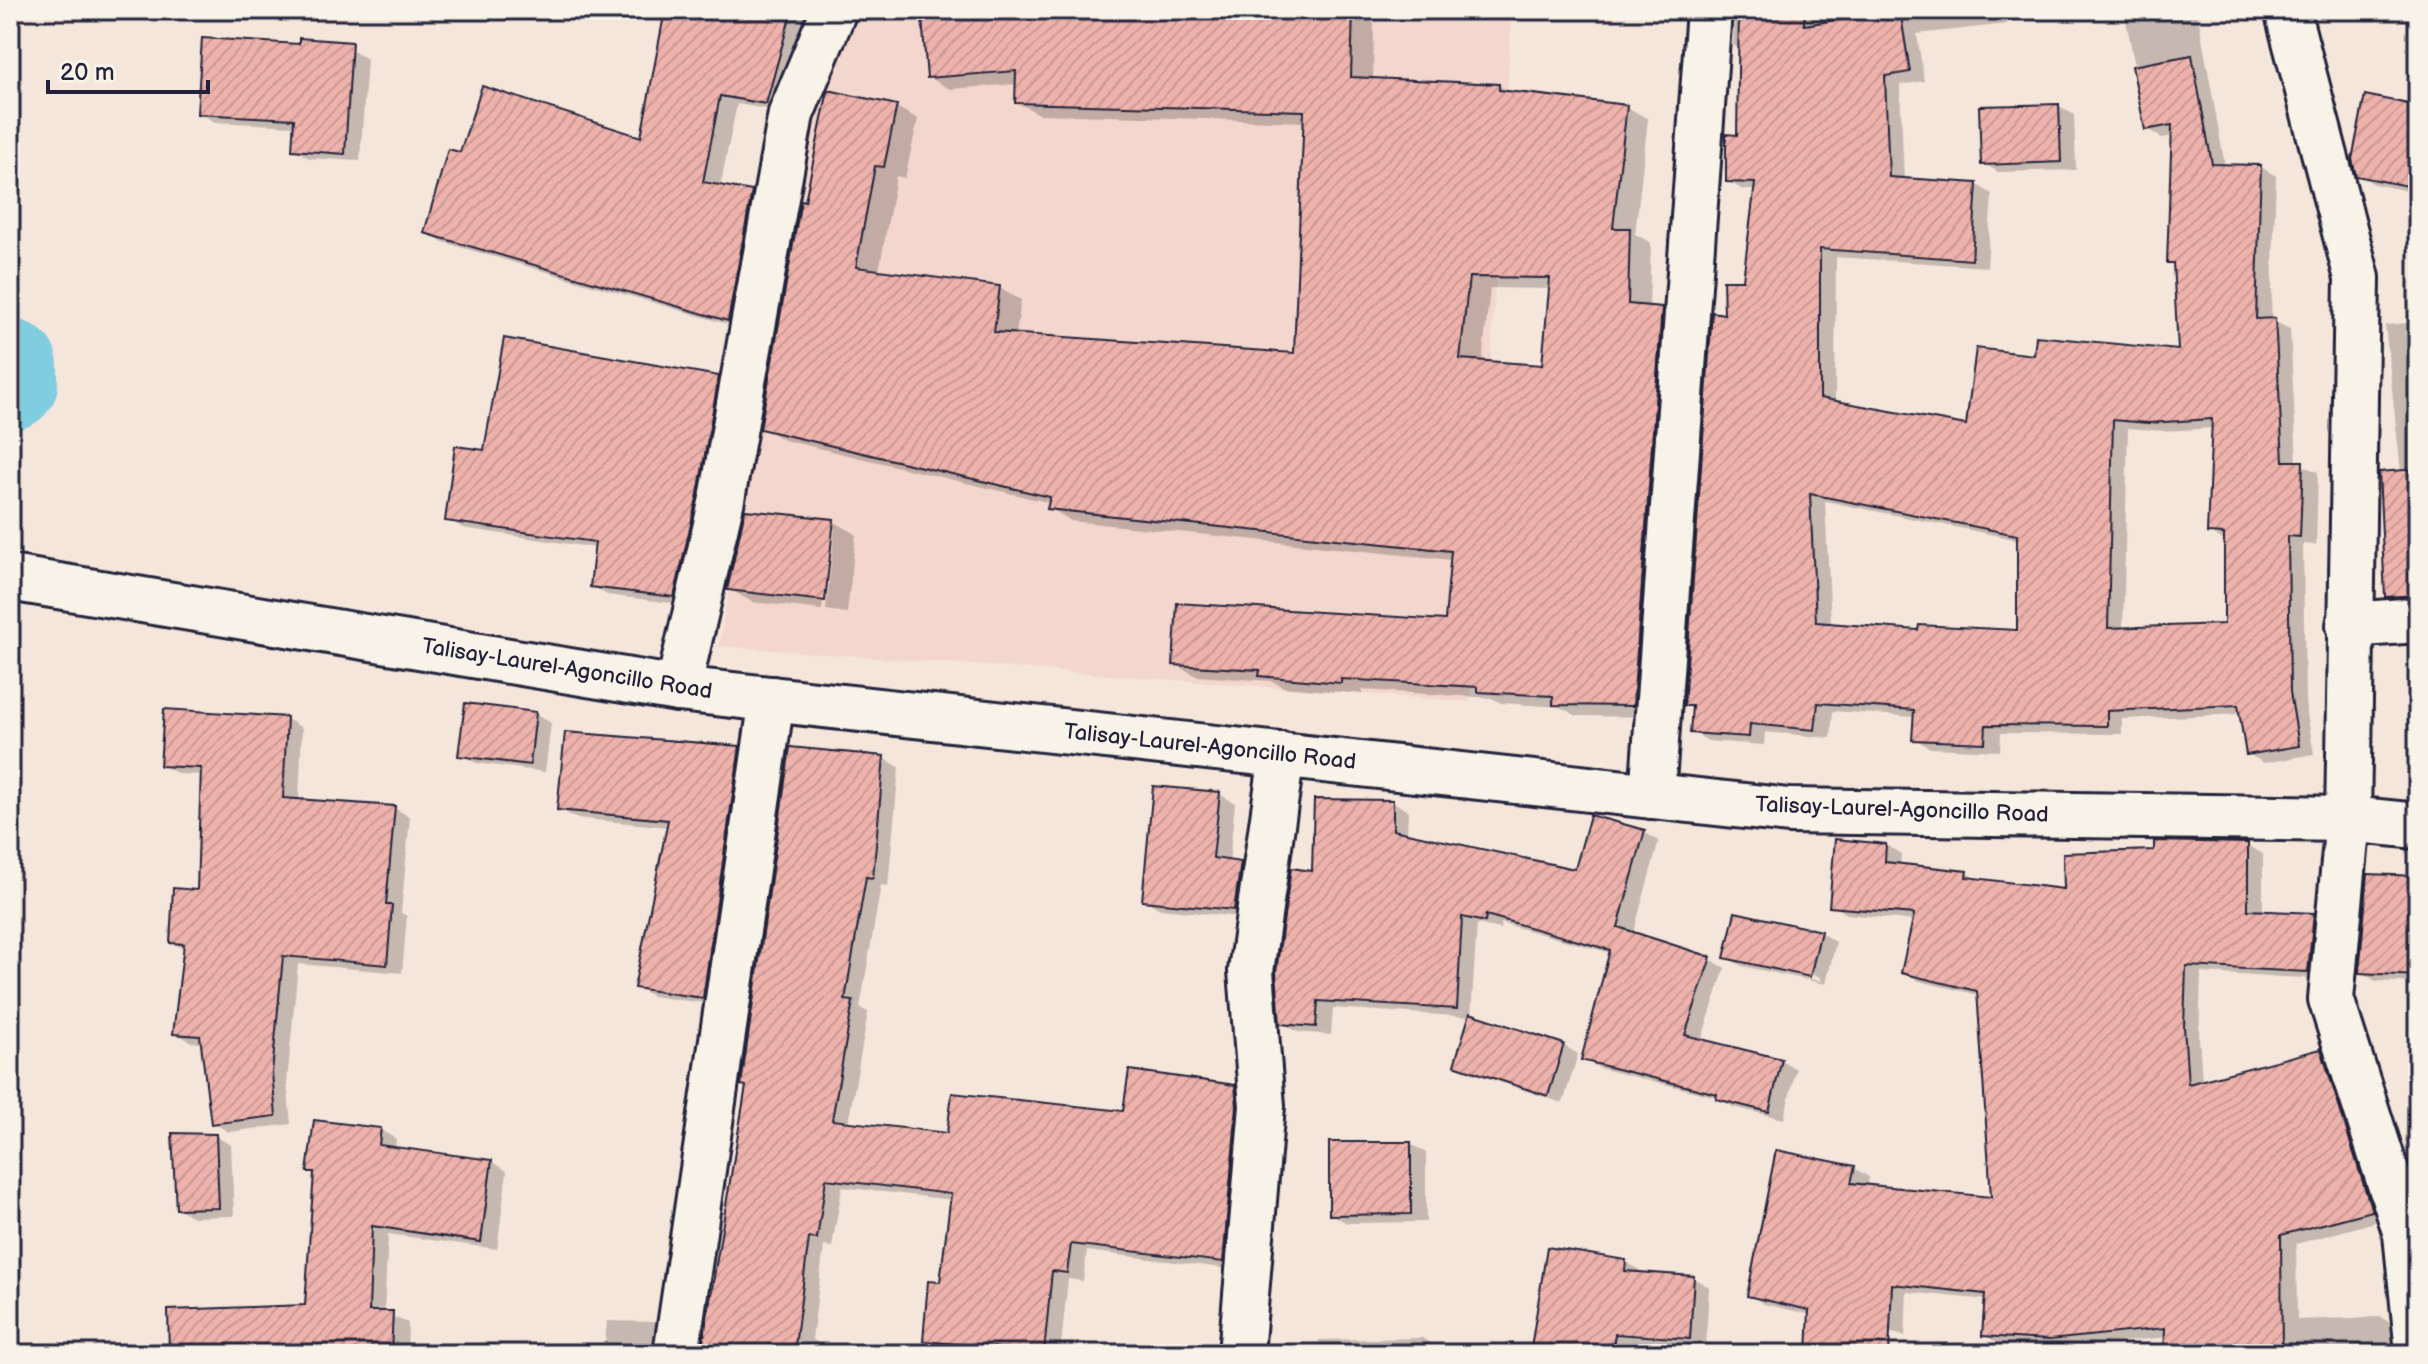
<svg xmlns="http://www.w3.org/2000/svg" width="2428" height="1364" viewBox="0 0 2428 1364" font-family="'Balsamiq Sans',sans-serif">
<defs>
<pattern id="building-hatch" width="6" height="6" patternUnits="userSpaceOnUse" patternTransform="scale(2)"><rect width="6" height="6" fill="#edb2ab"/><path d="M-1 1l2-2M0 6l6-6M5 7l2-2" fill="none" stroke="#cb9994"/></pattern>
</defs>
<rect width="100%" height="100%" fill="#f5e6dc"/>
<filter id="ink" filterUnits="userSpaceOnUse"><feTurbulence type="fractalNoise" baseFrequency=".0125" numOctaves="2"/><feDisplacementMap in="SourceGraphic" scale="16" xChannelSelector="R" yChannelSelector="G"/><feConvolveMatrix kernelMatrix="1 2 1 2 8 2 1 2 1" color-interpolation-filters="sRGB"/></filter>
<g filter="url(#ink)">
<!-- built -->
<polygon fill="#f3d6cd" points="859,10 1512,10 1470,702 719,646 818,76"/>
<!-- shadow -->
<g fill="#0003" fill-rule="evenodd">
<polygon points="667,10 812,10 783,112 737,104 720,187 751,193 768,203 745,329 443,242 426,232 462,155 643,139"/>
<path d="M1020,10L1353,11L1374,23L1373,80L1499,86L1511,93L1627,107L1648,119L1635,234L1651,243L1649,308L1662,309L1683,322L1655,717L1577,716L1560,707L1501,703L1492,698L1362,690V694L1283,687L1272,681L1196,676L1175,664L1447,622L1452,560L1071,521L1050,508L1051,503L784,440L762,428L806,203L896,107L918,119L905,178L896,176L879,272L999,288L1021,300L1016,335L1296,355L1305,122L1039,114L1017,102L1018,84L950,89L928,77ZM1490,288L1551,289L1544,367L1482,363Z"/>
<path d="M1734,10H2006L2007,24L1917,34L1924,81L1900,85L1904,180L1976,184L1992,194L1987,267L1836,257L1835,403L1968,428L2036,357L2180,352L2175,265L2169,262L2174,136L2162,138L2147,129L2124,10H2197L2225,166L2261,167L2276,176L2271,320L2290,329L2297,463L2318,472L2316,545L2303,544L2305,702L2314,754L2264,763L2248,754L2241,714L2122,719V734L2001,733L2000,751L1930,748L1914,738L1915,717L1833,711L1831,738L1765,732L1764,745L1708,741L1692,732L1694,710L1686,705L1726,316L1744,282L1756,190H1743L1728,181L1739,137L1740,49L1733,45ZM2128,428L2165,431L2214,428L2209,532L2226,542V626L2123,630ZM1825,501L2019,540V632H1920L1831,625Z"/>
<polygon points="351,50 367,59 360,161 309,158 294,149 295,126 215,122 199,113"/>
<polygon points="2418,102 2418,193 2374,184 2358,174 2401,105"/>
<polygon points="2059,106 2074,115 2076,170 1998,172 1983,163"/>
<polygon points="2418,322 2418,570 2401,472 2385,325"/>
<polygon points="718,378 734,387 689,605 607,595 592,586 596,548 463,528 447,519 485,452"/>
<polygon points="833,521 856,534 847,613 826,610 835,529 831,529 822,610 752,602 729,589"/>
<polygon points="467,705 536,714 551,723 545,772 476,763 461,754"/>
<polygon points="287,719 302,728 299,801 394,808 410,817 401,913 407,916 402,973 298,964 287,1083 291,1124 229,1132 213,1123 203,1043 191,1042 176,1033 185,950 172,942 199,892 203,775 178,774 162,764"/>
<polygon points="739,748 755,757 718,1005 652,996 636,987 668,827 575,818 560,809"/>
<polygon points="884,758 899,767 888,886 881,885 860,1008 868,1012 848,1124 949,1135 1125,1114 1235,1087 1250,1096 1238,1270 1087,1251 1083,1281 1068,1279 1060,1354 924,1354 930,1283 942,1284 952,1200 842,1187 832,1247 824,1246 812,1339 817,1342 815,1354 701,1354 748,1087"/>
<polygon points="1219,794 1235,803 1229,862 1256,872 1250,918 1160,909 1145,900"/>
<polygon points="1393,802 1408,811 1407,835 1577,872 1644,832 1659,841 1633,934 1710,959 1725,968 1701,1041 1781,1060 1796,1069 1784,1119 1733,1107 1717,1097 1599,1068 1584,1059 1611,953 1501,923 1500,929 1477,924 1471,1016 1563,1045 1578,1054 1563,1103 1472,1073 1456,1064 1471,1017 1333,1008 1331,1035 1298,1032 1282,1023 1314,874"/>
<polygon points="1886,845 1901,854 1900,865 1966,873 1980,881 2066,891 2156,852 2247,845 2263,854 2263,912 2313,915 2329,924 2324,979 2201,973 2199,1037 2202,1082 2320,1051 2336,1060 2386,1219 2296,1244 2297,1320 2380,1317 2396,1326 2397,1354 2166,1354 2167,1337 2066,1348 2000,1344 1984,1335 1987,1300 1907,1292 1905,1336 1764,1304 1749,1295 1854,1168 1869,1177 1867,1187 1993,1200 1979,995 1919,981 1904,972 1915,921 1847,914 1832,905"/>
<polygon points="2418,878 2418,983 2376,981 2361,972"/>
<path d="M1737,914L1821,933L1836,942L1826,984L1742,966L1726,957ZM1741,959L1821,977L1820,981L1741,963Z"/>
<polygon points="2418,1025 2418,1183 2405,1141 2411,1027"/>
<polygon points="381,1130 396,1139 395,1149 492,1162 507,1171 497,1249 388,1234 384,1313 408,1323 407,1354 171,1354 307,1307 316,1174 309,1171"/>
<polygon points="215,1136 231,1145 234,1216 193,1217 177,1208"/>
<polygon points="1411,1144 1426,1153 1426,1222 1347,1223 1331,1214"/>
<polygon points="1626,1262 1641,1271 1641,1274 1693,1278 1709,1287 1705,1354 1532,1354"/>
<polygon points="607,1321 655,1322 671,1331 667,1354 604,1354"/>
<polygon points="1422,1338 1449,1354 1319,1354 1319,1340"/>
</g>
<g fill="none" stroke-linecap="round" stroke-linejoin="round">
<!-- river -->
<polyline stroke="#80cddf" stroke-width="96" points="10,367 10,382"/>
</g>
<!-- building -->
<g fill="url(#building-hatch)" stroke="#22223b" stroke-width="2" fill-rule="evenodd">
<polygon points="665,10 792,10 766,104 720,96 703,182 752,191 728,321 424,233 448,149 460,152 482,86 641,137"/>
<path d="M1013,10H1353L1351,77L1499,84V90L1627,105L1613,228H1630L1628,304L1662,307L1633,706L1553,705V696L1478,692V687L1341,679V683L1259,676L1260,670L1173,665L1177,603L1445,620L1451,551L1047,509L1050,497L760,429L801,200L805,201L828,90L897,105L884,167L875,166L856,267L1000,286L994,332L1294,353L1304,111L1015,103L1016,71L927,78L922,18ZM1469,277L1550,278L1542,365L1460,359Z"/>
<path d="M1739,10H1805L1804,25L1900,10L1910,72L1885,76L1889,177L1977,183L1972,260L1820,249V398L1966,425L1976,348L2034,355L2036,336L2178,350L2173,263H2167L2172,125L2145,130L2132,66L2192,55L2212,164L2261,165L2256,319L2275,318L2283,461H2303L2300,537L2288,536L2290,692L2299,746L2246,755L2238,705L2107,711V726L1986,725L1985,743L1912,740L1914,710L1818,703L1815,730L1750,724L1749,737L1690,733L1692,706H1684L1712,312L1724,314L1723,280H1743L1755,183L1726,182V134L1737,135ZM2212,419L2207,533L2224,534V624L2108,628L2113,420L2148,423ZM1810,494L2017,535V630L1919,625L1918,630L1816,622Z"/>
<polygon points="202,38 299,44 299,38 352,42 345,154 292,150 294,119 197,114"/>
<polygon points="2365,95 2418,106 2418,161 2413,187 2356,176 2352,159"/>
<polygon points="2059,104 2061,162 1981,165 1979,106"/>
<polygon points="504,338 719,376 698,494 674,597 590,587 595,542 445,521 455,446 484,450"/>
<polygon points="2418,469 2418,595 2385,597 2379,472"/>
<polygon points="745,510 834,519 825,601 727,590"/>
<polygon points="465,703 536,712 530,765 458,756"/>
<polygon points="164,709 287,717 283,798 395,806 386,905 392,905 387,965 283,956 272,1073 276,1116 211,1124 200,1036 173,1034 184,944 170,943 173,888 197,890 201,768 160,766"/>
<polygon points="565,732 740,746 703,998 634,988 668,820 557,810"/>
<polygon points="790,747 884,756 873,878 866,877 845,1000 853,1001 832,1120 947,1133 952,1093 1123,1111 1129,1070 1235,1085 1237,1106 1223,1262 1071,1244 1067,1273 1052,1271 1044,1352 923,1341 928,1281 940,1282 951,1194 826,1179 817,1239 809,1238 794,1354 701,1354 746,1086 741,1085"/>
<polygon points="1153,786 1220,792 1213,858 1241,862 1234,910 1142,901"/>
<polygon points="1314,799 1393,800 1393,830 1575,869 1590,815 1645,830 1618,927 1711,957 1685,1035 1782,1059 1769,1112 1716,1099 1717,1094 1581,1060 1610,950 1486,915 1485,922 1462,917 1457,1009 1318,1001 1316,1027 1280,1024 1276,972 1291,868 1312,871"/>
<polygon points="1835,839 1886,844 1885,862 1967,871 1966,877 2064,889 2063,853 2154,850 2154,841 2248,843 2248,910 2314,913 2308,972 2186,966 2184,1027 2188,1084 2321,1049 2372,1211 2281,1235 2282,1354 2164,1354 2165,1328 2049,1340 1982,1336 1985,1294 1892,1284 1889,1354 1807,1354 1809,1310 1747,1296 1776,1150 1855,1166 1851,1183 1991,1197 1977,991 1901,973 1914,914 1829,907"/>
<polygon points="2368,874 2418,876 2418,976 2359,973"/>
<polygon points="1735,912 1821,931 1810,977 1724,958"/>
<polygon points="1470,1013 1564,1044 1548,1096 1454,1065"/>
<polygon points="314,1120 381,1128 379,1145 492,1160 481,1242 372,1226 369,1311 393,1311 391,1354 169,1354 168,1310 305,1305 314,1172 307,1172"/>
<polygon points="172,1133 216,1134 219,1208 176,1209"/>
<polygon points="1329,1142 1411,1142 1411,1214 1329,1215"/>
<polygon points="1547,1247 1626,1260 1625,1271 1694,1276 1690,1339 1615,1334 1612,1354 1530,1354"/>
</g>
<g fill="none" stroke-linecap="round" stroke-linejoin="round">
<defs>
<g id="minor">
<polyline points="2287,10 2357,278 2348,819 2331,999 2406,1234 2418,1352"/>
<polyline points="2349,625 2418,620"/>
<polyline points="678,689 722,499 791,114 834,10"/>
<polyline points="1652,796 1709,10"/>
<polyline points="676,1354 772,699"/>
<polyline points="1241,1354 1262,1106 1251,971 1282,755"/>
</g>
<polyline id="secondary" points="10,578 678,689 1789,811 2348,819 2418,826"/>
</defs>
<!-- minor casing -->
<use href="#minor" stroke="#22223b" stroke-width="50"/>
<!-- secondary casing -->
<use href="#secondary" stroke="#22223b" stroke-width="50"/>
<!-- minor -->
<use href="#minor" stroke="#f7f3e8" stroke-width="44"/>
<!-- secondary -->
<use href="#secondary" stroke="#f7f3e8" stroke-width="44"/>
</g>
</g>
<g text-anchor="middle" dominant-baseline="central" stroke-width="8" stroke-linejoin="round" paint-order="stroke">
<!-- street labels -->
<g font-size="22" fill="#22223b" stroke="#f7f3e8">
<text transform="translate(567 669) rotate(9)">Talisay-Laurel-Agoncillo Road</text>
<text transform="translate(1210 747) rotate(6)">Talisay-Laurel-Agoncillo Road</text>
<text transform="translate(1902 810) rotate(2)">Talisay-Laurel-Agoncillo Road</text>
</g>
</g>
<!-- margin -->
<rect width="2428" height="1364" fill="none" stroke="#f7f3e8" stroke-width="40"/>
<rect x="20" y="20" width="2388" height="1324" fill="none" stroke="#22223b" stroke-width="3" filter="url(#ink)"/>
<!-- scale -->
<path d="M48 80v12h160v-12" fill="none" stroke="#22223b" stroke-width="4"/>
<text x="60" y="80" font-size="24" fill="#22223b" stroke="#f7f3e8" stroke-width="6" paint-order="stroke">20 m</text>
</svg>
